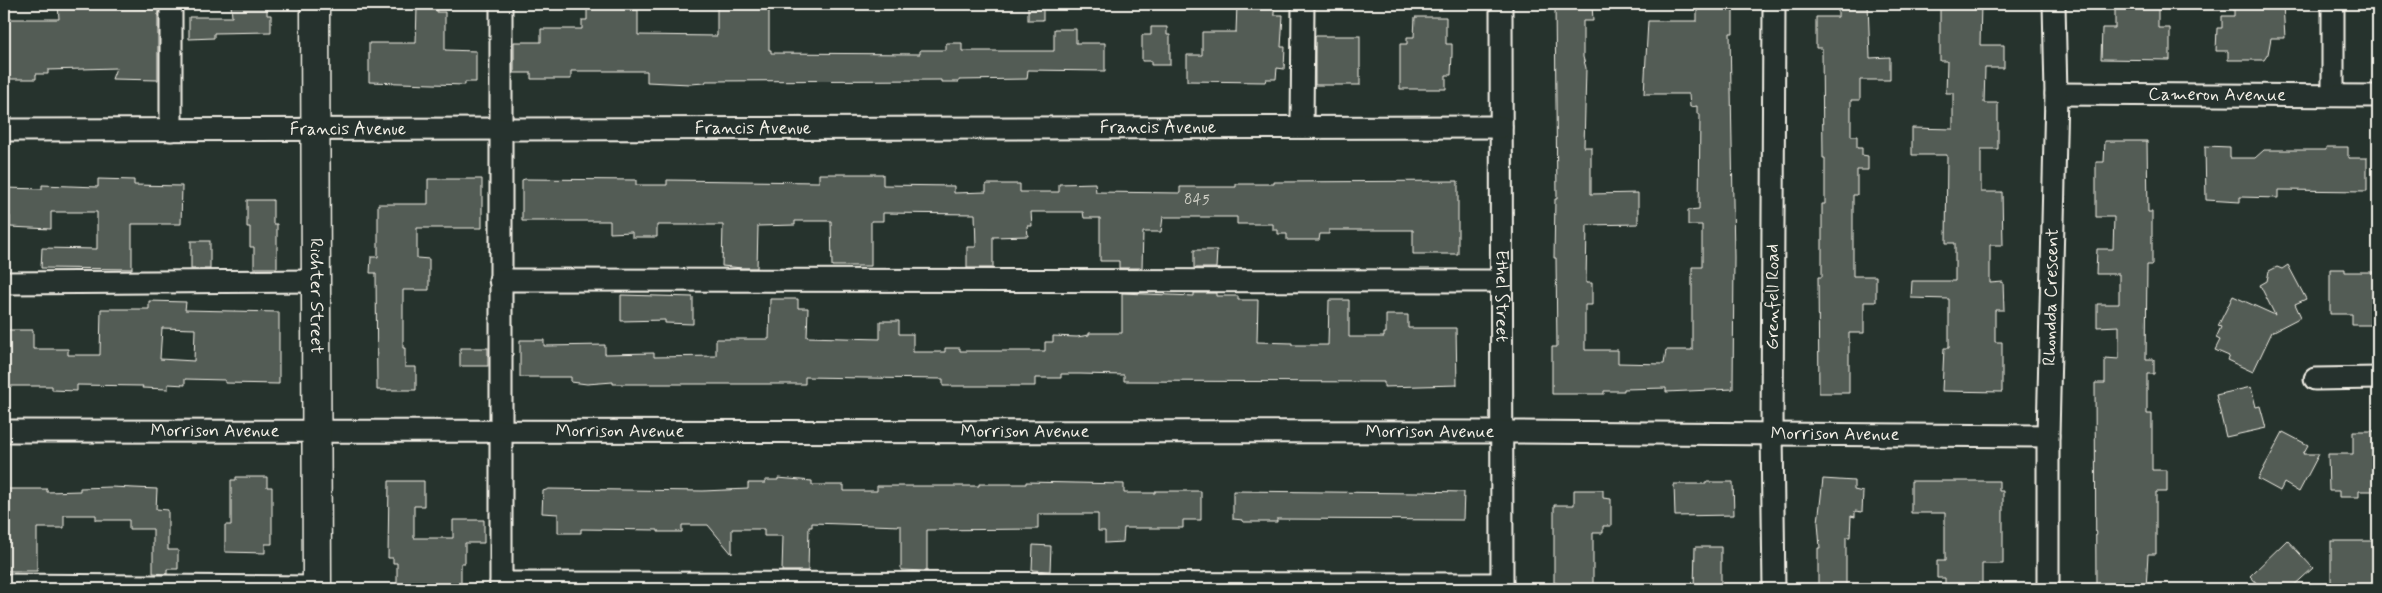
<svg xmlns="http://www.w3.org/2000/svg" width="2382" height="593" viewBox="0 0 2382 593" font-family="Mynerve,sans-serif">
<rect width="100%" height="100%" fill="#26332d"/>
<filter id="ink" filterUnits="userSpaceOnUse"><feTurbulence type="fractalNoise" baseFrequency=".02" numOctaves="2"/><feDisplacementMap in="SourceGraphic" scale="10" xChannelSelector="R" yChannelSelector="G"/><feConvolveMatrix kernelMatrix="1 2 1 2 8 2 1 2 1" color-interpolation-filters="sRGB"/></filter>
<g filter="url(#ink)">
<!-- building -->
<g fill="#525c55" stroke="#f4f1e8" fill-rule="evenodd">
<polygon points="58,4 101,4 101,8 158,9 158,80 112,79 116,68 48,70 48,74 36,74 36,79 6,79 6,74 4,74 4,19 59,19"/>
<polygon points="231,4 267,4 267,15 271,15 271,32 214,33 214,38 189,39 189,17 232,17"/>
<polygon points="587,4 632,4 632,10 638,10 638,35 717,36 717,4 769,4 769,50 771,50 771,53 920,54 920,50 946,50 946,43 962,43 962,51 1054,51 1054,29 1076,29 1076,43 1105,43 1105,71 1028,70 1027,79 959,80 959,82 941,82 941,80 706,81 705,83 690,84 647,82 647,71 571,71 571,79 531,79 531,73 514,73 514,42 541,42 541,29 582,29 582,20 587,20"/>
<rect x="1028" y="4" width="15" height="16"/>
<polygon points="1237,4 1274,4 1274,15 1283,15 1281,47 1285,47 1284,69 1277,68 1276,79 1266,79 1265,82 1187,81 1187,55 1202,55 1202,32 1236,32"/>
<polygon points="1555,4 1592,4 1593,21 1583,21 1583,57 1586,68 1584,147 1591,147 1591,194 1638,193 1638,224 1587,225 1586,283 1592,283 1592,305 1585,305 1585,350 1618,350 1618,363 1664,364 1666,350 1692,350 1692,267 1702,267 1702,225 1688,225 1688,210 1699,209 1700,114 1697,114 1697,106 1690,107 1689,94 1644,94 1648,21 1697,21 1697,8 1704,8 1704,4 1733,4 1733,33 1730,33 1734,257 1733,389 1666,392 1666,388 1624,389 1624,391 1604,391 1604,394 1552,394 1552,347 1557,347 1556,258 1554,258 1555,199 1557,199"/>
<polygon points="1838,4 1868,4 1870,58 1890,57 1890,80 1860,80 1860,100 1851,100 1851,136 1857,136 1857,148 1862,148 1862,155 1868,156 1868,170 1857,170 1857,195 1853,195 1853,276 1876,276 1876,302 1864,302 1864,333 1849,333 1849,393 1819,393 1818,277 1822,277 1822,204 1825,204 1825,158 1823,158 1822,48 1816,48 1816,17 1838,17"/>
<polygon points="1940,4 1981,4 1980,45 2004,45 2004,68 1985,68 1984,103 1998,103 1998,149 1981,149 1981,192 2002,192 2003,245 1990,245 1990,283 2003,282 2004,310 1995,310 1995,342 2002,342 2002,392 1942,391 1944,348 1949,348 1949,299 1911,298 1912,281 1955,281 1955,243 1946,243 1947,155 1912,155 1912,128 1953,129 1953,93 1946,93 1947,61 1940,61"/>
<polygon points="2115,4 2158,4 2158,28 2170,28 2170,60 2101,59 2102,28 2115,28"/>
<polygon points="2234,4 2283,4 2285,38 2271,38 2268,54 2264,60 2228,60 2228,51 2216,51 2217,28 2222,28 2222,16 2234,16"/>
<polygon points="417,7 437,7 437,12 445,12 445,50 476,51 476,82 465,82 465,85 369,82 369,43 416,43"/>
<polygon points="1415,17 1446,17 1446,44 1452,44 1452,54 1451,75 1446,75 1446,89 1400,89 1400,44 1407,44 1407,37 1414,37"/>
<polygon points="1151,27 1167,27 1167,35 1170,35 1170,65 1151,65 1151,61 1142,61 1142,35 1151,35"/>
<rect x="1315" y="36" width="45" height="49"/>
<polygon points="2105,141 2147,141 2148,212 2152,212 2152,265 2147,265 2146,359 2154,359 2154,374 2147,374 2147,414 2152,414 2152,470 2167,470 2167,492 2156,492 2156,554 2148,554 2146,589 2096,589 2095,383 2105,383 2105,358 2119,359 2119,326 2097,327 2097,304 2119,304 2119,274 2096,274 2097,249 2113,249 2114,217 2096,217 2096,162 2104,162"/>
<polygon points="2205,146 2230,147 2230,158 2255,158 2264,150 2326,150 2326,147 2348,147 2348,158 2367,158 2367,191 2278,190 2278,198 2240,197 2240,202 2206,200"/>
<polygon points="819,174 883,174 883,185 954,186 954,193 986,192 986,184 1020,184 1020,192 1059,192 1059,184 1095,183 1096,192 1180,193 1180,187 1236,187 1236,184 1274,184 1274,182 1458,181 1458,254 1413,254 1413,230 1329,230 1329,234 1320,234 1319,240 1287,240 1287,234 1278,234 1278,230 1273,230 1273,224 1237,224 1237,217 1163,217 1161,232 1143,232 1142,268 1119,268 1119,261 1100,261 1100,218 1084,218 1083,212 1031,212 1032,226 1027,226 1028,236 993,237 993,268 967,268 967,247 976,247 975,214 883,213 883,221 871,221 871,266 832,266 831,221 795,221 795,225 758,226 757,268 742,268 722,266 723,225 657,225 657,237 632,237 632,232 610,233 610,221 522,221 522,180 525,179 636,180 636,185 667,185 667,180 819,182"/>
<polygon points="98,179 134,180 134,185 182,186 181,224 132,224 132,269 41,268 42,248 97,249 97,212 51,212 51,229 10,227 10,216 4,216 4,188 42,189 42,185 98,187"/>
<polygon points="428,179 482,179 482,228 417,228 417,258 429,259 429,290 403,290 403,348 405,348 405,367 416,367 416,390 377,390 376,273 370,273 371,257 378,257 378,204 428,204"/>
<polygon points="247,200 273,200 273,224 277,224 277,268 254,268 254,247 250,247 250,227 247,227"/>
<rect x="191" y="241" width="19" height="28"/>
<polygon points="1194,250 1217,250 1216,268 1194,268"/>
<polygon points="2288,265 2306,299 2295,304 2301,317 2272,332 2253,372 2227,360 2229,356 2215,350 2220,340 2216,338 2221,327 2218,326 2233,296 2275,315 2260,285 2267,281 2269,271 2277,267 2282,269"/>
<polygon points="2330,269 2345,269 2345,272 2376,272 2376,325 2352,325 2352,314 2330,314"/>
<polygon points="1122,293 1194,296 1194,293 1216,293 1216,296 1238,296 1238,300 1258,300 1257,342 1292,343 1292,345 1328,345 1329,300 1349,300 1349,337 1384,337 1384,333 1386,333 1386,315 1408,315 1408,328 1456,328 1457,385 1384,387 1384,382 1124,381 1124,375 1080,374 1061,374 1061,378 1035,378 1035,386 943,386 943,379 866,378 805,377 805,384 613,384 613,382 587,384 571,382 571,377 520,377 520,340 544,340 544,346 605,345 605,354 654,353 654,357 716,356 716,339 769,339 770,299 798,299 798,308 808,308 807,337 880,339 880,321 899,321 899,334 913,334 913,352 945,352 945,348 960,348 960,351 1045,351 1045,342 1053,342 1053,336 1077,337 1089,335 1089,333 1122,333"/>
<polygon points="621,295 693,297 693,324 665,323 665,320 621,321"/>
<path d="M149,301L186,302L185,310L279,312V384L225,383V380L185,379V385L168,384V389L142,388L143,386L77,385V391L52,390V386H4V341H8V330H33V349H68V355H100L101,309H149ZM162,328L195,329L194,361L160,359Z"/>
<rect x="460" y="348" width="28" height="18"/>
<polygon points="2251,387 2256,407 2260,406 2266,428 2226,437 2216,395"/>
<polygon points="2353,431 2378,431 2378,491 2359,491 2359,497 2339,497 2339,491 2329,491 2328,454 2353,454"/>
<polygon points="2283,432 2308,445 2303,454 2319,454 2299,492 2284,483 2280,491 2258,479"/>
<polygon points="236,477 267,477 267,487 272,487 272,544 265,544 265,553 225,552 225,525 231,525 231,480 236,480"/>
<polygon points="778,478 812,481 812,485 844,485 844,491 877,491 877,486 979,486 979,484 1026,484 1026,482 1124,484 1124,493 1155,493 1155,491 1201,491 1201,520 1183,520 1183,528 1124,528 1123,542 1105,543 1105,531 1098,531 1098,514 1038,514 1038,529 927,530 927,571 901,570 901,526 812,523 812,527 809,527 808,571 782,571 783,536 764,536 764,529 732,529 732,554 708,525 682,525 682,532 658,532 658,530 581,529 581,533 558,533 558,514 542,513 543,491 549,489 703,491 748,489 748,483 765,483 765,480 778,480"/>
<polygon points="1823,479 1854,481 1854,490 1863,492 1862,512 1855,511 1855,517 1851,516 1850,537 1846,537 1846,589 1818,589 1818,548 1820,548 1818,522"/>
<polygon points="389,481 424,481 424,506 414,506 414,538 453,538 453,520 484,520 484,543 465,543 465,563 461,563 461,589 397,589 397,563 393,563 393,558 388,558"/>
<polygon points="1911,481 1999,481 1999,491 2003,491 2003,564 1982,564 1982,587 1945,587 1945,578 1937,578 1937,561 1945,561 1945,513 1911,513"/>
<polygon points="1706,482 1733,482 1734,515 1675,516 1674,484 1706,484"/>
<polygon points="111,487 157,489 156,509 168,510 168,550 178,550 178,569 167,569 167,574 153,573 153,529 129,529 129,520 96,520 96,515 64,515 64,528 37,528 37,571 4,571 4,489 47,489 47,492 80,491 80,488"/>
<polygon points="1574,490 1603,490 1603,498 1611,499 1611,526 1603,526 1603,533 1593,533 1593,589 1557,589 1557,583 1554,583 1554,505 1574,505"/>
<polygon points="1233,491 1418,493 1418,491 1464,492 1463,520 1277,519 1277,522 1243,522 1243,520 1233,519"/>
<polygon points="2287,540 2313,568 2290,589 2262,589 2250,576"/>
<rect x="2331" y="541" width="47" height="48"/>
<polygon points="1033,545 1051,546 1050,571 1032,570"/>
<polygon points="1695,547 1721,547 1721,589 1694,589"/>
</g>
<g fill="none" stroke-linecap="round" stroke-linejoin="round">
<defs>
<g id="minor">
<polyline points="171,4 171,130"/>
<polyline points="501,4 501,589"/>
<path id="s1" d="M1501,4L1502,589"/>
<polyline points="1774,4 1772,432 1774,589"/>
<polyline points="2333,4 2333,95"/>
<path id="s2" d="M2056,94L2378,96"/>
<polyline points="1302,127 1303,4"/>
<path id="s3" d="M4,130L1501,127"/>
<polyline points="500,280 1501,281"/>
<polyline points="4,283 316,281"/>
<polyline points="2315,379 2378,378"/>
<path id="s4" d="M4,431L1518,432L2048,436"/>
<polyline points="501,583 1502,584"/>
<polyline points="4,585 317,587"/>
<path id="s5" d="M2048,589V436L2056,94L2054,4"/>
</g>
<g id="major">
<path id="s6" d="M315,4L317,589"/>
</g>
</defs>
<!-- minor casing -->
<use href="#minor" stroke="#f4f1e8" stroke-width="25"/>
<!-- major casing -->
<use href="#major" stroke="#f4f1e8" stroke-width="31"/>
<!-- minor -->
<use href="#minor" stroke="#26332d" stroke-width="21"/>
<!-- major -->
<use href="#major" stroke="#26332d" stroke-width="28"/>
</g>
</g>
<g text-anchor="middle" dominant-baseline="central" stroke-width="4.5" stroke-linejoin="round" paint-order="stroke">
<!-- number labels -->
<g font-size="15" fill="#ccccc3">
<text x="1197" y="200">845</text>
</g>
<!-- street labels -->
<g font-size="18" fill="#f4f1e8" stroke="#26332d">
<text stroke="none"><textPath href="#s2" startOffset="161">Cameron Avenue</textPath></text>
<text stroke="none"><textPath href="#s3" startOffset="749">Francis Avenue</textPath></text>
<text stroke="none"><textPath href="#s3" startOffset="1154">Francis Avenue</textPath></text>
<text stroke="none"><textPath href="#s3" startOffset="344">Francis Avenue</textPath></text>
<text stroke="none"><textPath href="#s6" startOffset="292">Richter Street</textPath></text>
<text stroke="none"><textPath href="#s5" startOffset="292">Rhondda Crescent</textPath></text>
<text stroke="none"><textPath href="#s1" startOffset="292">Ethel Street</textPath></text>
<text transform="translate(1773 297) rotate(-90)">Grenfell Road</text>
<text stroke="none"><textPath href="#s4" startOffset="616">Morrison Avenue</textPath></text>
<text stroke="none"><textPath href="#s4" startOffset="211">Morrison Avenue</textPath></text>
<text stroke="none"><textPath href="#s4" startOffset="1021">Morrison Avenue</textPath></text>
<text stroke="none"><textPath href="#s4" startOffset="1426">Morrison Avenue</textPath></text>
<text stroke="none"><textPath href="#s4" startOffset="1831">Morrison Avenue</textPath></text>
</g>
</g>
<!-- margin -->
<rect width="2382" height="593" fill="none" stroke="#26332d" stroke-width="20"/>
<rect x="10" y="10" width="2362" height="573" fill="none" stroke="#f4f1e8" stroke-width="2" filter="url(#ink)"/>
</svg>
